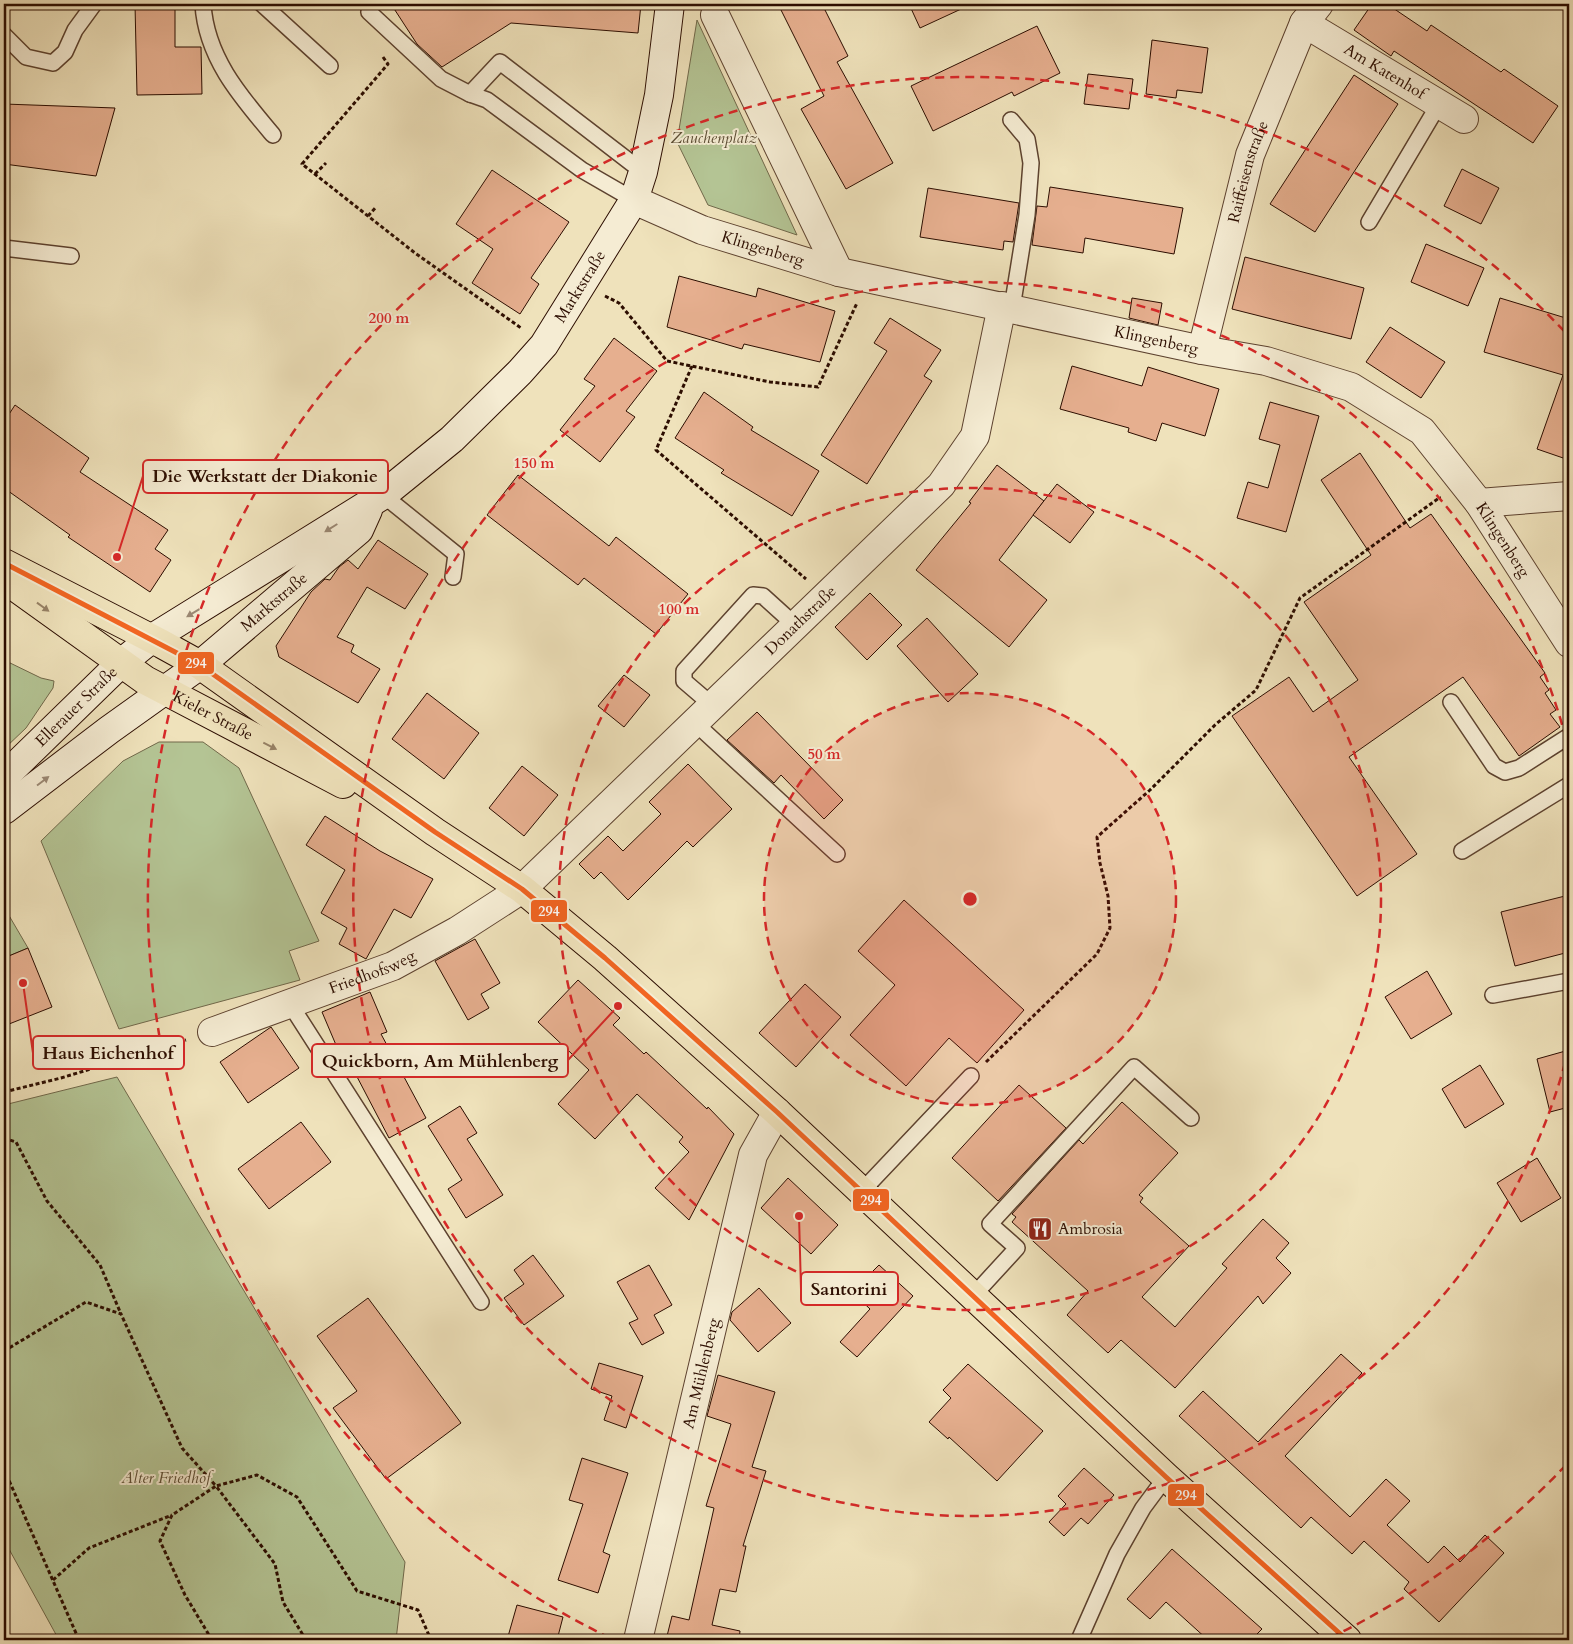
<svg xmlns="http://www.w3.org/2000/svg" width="1573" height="1644" viewBox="0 0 1573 1644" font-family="Cardo,serif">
<rect width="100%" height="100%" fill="#efe2bb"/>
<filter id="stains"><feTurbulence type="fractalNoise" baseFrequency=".004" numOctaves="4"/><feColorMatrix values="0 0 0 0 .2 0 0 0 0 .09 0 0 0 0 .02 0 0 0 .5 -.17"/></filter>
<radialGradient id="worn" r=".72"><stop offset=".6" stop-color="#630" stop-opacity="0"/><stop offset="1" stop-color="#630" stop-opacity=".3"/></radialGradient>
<!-- green -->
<g fill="#b4c494" stroke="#70684a">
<polygon points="697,20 797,235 708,205 677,142"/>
<polygon points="4,660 41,678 54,681 53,688 26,728 4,749"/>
<polygon points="159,742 203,742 239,768 319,941 289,951 300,980 119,1029 41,841 123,761"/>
<polygon points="4,907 28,948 4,958"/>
<polygon points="117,1077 405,1562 396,1640 59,1640 4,1540 4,1105"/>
</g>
<!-- building -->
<g fill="#e6af8f" stroke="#2c0d00">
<polygon points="135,4 175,4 175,47 201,47 202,94 137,95"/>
<polygon points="391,4 641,4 638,33 511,23 442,67 417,44"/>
<polygon points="778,4 822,4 848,56 837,62 893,163 846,189 801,109 824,96"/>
<polygon points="909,4 972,4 920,28"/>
<polygon points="1372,4 1387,4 1427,31 1431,25 1501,72 1504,69 1558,106 1533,143 1394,51 1391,56 1354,30"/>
<polygon points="1037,26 1060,73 1014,96 1012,92 933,131 911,86"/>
<polygon points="1152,40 1208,48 1202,93 1177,90 1176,98 1146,94"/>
<polygon points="1088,74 1133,79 1129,109 1084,104"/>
<polygon points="1354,75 1398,104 1315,232 1270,204"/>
<polygon points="4,104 115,108 96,176 4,164"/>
<polygon points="1462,169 1499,188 1481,224 1444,206"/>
<polygon points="492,170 569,222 531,278 539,284 520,314 472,283 493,249 456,224"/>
<polygon points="1050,187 1183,208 1174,254 1085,238 1083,253 1032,245 1037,206 1047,207"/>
<polygon points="928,188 1019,203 1013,242 1004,241 1003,250 920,237"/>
<polygon points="1426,244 1484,268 1468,306 1411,282"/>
<polygon points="1245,257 1364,288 1351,339 1232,309"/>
<polygon points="679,276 756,297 758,288 835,311 820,362 744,344 742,349 667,327"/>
<polygon points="1132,298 1162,303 1158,325 1129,318"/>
<polygon points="1500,298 1569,319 1569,460 1537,449 1563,375 1484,352"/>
<polygon points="890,318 941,350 924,376 932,381 867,484 821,455 887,351 874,343"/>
<polygon points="1390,327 1445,362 1421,398 1366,362"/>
<polygon points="614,338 657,371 626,411 635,417 600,462 560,430 595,386 584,379"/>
<polygon points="1072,366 1142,386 1148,367 1219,389 1205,436 1162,423 1156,441 1128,432 1129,428 1060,409"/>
<polygon points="704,392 753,427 751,430 819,471 792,516 721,473 724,470 675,438"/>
<polygon points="1270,402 1319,416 1286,532 1237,518 1248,482 1268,488 1280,445 1259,439"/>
<polygon points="15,405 89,458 80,472 168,530 155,549 171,560 150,592 68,537 70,535 4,488 4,422"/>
<polygon points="1360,453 1410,528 1431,514 1545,673 1540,677 1549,690 1545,693 1556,710 1550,714 1560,727 1519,756 1463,677 1349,757 1417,854 1357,896 1232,716 1289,677 1313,712 1358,680 1304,602 1371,555 1321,480"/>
<polygon points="997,465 1044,501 999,560 1047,600 1009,647 916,570 971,503 969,502"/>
<polygon points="518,475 609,546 616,537 688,594 656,634 584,578 578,585 487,515"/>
<polygon points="1057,484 1094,512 1070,543 1033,515"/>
<polygon points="378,540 428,574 405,609 367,587 337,637 354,645 351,652 380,669 358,703 279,657 276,646 311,592 325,579 330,580 339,567 348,560 358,569"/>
<polygon points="870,593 902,625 867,660 835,627"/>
<polygon points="927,618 978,674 948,702 897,646"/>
<polygon points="624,675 650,695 624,727 598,706"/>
<polygon points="427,693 479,733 444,779 392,739"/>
<polygon points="757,712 843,800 824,819 781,775 774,783 727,740"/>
<polygon points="688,764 732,809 693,847 687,841 628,900 601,872 594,879 579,864 608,836 623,851 661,814 649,802"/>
<polygon points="522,766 558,795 524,836 489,808"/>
<polygon points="325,816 380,851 433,879 411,918 394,909 366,959 339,944 347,928 321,913 345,870 306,845"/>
<polygon points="1569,895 1569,952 1515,966 1501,912"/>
<polygon points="904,900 1024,1010 977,1063 949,1038 906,1086 850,1035 895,985 858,951"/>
<polygon points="475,939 500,983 481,994 489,1008 468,1020 435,961"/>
<polygon points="28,948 52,1007 4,1026 4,958"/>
<polygon points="1427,971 1452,1014 1411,1039 1385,997"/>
<polygon points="578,980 620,1018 613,1025 644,1054 646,1052 707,1109 708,1107 734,1134 689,1220 655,1188 689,1152 679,1142 683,1137 637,1094 595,1139 558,1104 589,1070 538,1022"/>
<polygon points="805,984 841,1017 796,1067 759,1033"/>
<polygon points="370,992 387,1032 381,1034 426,1118 389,1138 343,1050 339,1052 322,1012"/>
<polygon points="271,1027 299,1068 248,1103 220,1062"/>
<polygon points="1569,1050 1569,1107 1550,1112 1537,1059"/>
<polygon points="1480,1065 1504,1104 1465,1128 1442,1089"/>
<polygon points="1019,1085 1066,1128 998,1201 952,1158"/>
<polygon points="1122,1102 1178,1153 1139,1195 1143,1198 1140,1202 1189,1246 1142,1297 1175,1327 1227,1268 1222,1264 1263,1219 1289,1243 1276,1258 1291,1273 1263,1304 1258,1296 1175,1388 1121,1340 1108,1353 1067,1315 1088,1291 1012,1222 1016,1217 1012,1214 1079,1140 1083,1144"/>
<polygon points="460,1106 477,1133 467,1139 503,1195 466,1218 448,1189 462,1180 428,1126"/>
<polygon points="301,1122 331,1162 269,1209 238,1169"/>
<polygon points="1537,1158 1561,1198 1521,1222 1497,1183"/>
<polygon points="788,1178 838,1225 811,1254 761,1208"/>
<polygon points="533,1255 564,1296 524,1325 504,1298 524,1284 514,1270"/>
<polygon points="649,1265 672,1305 654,1315 664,1333 642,1345 629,1323 638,1319 617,1282"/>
<polygon points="879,1265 913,1296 857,1357 840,1342 870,1309 852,1292"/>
<polygon points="759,1288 791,1323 758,1352 730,1320 732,1312"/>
<polygon points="368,1298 461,1423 386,1479 333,1408 357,1391 317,1336"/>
<polygon points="1341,1354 1362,1373 1285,1456 1350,1517 1386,1479 1410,1501 1387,1525 1428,1563 1444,1546 1460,1562 1485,1535 1504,1553 1439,1622 1404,1589 1409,1582 1364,1541 1352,1554 1311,1517 1301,1528 1179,1416 1203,1391 1258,1442"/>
<polygon points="599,1363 643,1376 626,1428 604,1420 612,1396 591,1389"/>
<polygon points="968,1364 1043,1431 997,1481 949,1437 948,1439 929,1422 951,1398 943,1390"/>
<polygon points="718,1375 775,1392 752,1467 766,1471 743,1546 746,1546 736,1592 720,1589 712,1625 740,1631 739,1640 666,1640 672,1616 689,1620 714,1508 706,1506 731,1424 707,1416"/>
<polygon points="582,1458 628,1473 603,1552 610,1555 598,1593 558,1580 583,1504 569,1500"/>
<polygon points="1084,1468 1114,1495 1088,1524 1081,1518 1064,1536 1049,1522 1066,1504 1058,1496"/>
<polygon points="1172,1549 1262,1629 1251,1640 1208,1640 1166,1602 1150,1619 1127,1599"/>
<polygon points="517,1605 563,1617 557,1640 507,1640"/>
</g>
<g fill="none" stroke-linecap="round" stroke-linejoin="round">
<defs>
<g id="lane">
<path d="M203,4C206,57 240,96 273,135"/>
<polyline points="262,4 330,66"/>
<polyline points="372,4 369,12 441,79 470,94 500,62 643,172"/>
<polyline points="4,35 26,57 53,63 65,52 75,30 94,4"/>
<polyline points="470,94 487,100 582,170 634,200"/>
<polyline points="1011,120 1027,139 1031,163 1027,215 1012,308"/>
<polyline points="1369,222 1439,104"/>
<polyline points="4,248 71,256"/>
<polyline points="383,495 456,554 453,577"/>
<polyline points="1451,702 1494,766 1505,772 1519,768 1569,736"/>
<polyline points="712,705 684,681 684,671 753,595 763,596 795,625"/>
<polyline points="694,722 837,854"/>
<polyline points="1462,851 1569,785"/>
<polyline points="1493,995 1569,981"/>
<polyline points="290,1004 481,1302"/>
<polyline points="862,1191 971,1076"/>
<polyline points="973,1296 1017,1248 990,1224 1134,1067 1191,1118"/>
<polyline points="1079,1640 1117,1554 1143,1508 1166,1477"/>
</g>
<g id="street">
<polyline points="715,15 839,272"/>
<path id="s1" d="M1304,23L1464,119"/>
<path id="s2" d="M634,200L702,230L839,272L1202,350L1266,361L1351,387L1422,431L1479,503L1569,643"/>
<path id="s3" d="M1202,350L1250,155L1304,23L1319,4"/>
<polyline points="1479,503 1569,496"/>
<path id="s4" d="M212,1032L393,966L457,931L522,889L941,485L975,436L1002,306"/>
<path id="s5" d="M638,1640L753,1155L777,1112"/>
</g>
<g id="secondary">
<path id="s6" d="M4,777L120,664L151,639L383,495L452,439L520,372L544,345L634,200L643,172L659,95L670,4"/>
<path id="s7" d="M4,810L109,730L200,665L359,530L368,510"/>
</g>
<g id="primary">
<polyline points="4,563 162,644 200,665 435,832 522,889 605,958 777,1112 1166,1477 1347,1640"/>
<path id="s8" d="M4,579L145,680L343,784"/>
</g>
</defs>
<!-- lane casing -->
<use href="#lane" stroke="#5d422f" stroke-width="18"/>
<!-- street casing -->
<use href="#street" stroke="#5d422f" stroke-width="30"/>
<!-- secondary casing -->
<use href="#secondary" stroke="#2c0d00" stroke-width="30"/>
<!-- primary casing -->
<use href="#primary" stroke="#2c0d00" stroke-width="30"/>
<!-- path -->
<g stroke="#2c0d00" stroke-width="3" stroke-dasharray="4 2.5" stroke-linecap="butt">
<polyline points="383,57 388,64 302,164 415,253 521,328"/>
<polyline points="315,174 326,163"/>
<polyline points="368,216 376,207"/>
<polyline points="605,296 619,303 667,361 770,382 818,387 857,303"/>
<polyline points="692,366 656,450 806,579"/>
<polyline points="986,1062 1097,954 1110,928 1108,896 1100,863 1097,837 1150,790 1215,725 1256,690 1300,598 1439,498 1441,498"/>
<polyline points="4,1092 61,1078 186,1040"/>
<polyline points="4,1138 16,1142 47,1201 100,1265 121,1314"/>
<polyline points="4,1351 86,1302 121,1314 182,1448 216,1486 172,1515 160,1541 185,1595 212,1640"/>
<polyline points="4,1469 79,1640"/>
<polyline points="53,1580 89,1548 172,1515"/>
<polyline points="306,1640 283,1602 275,1564 216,1486 257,1475 297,1497 357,1591 418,1610 431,1640"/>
</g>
<!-- lane -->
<use href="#lane" stroke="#f5ecd3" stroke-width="15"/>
<!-- street -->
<use href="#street" stroke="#f5ecd3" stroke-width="28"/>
<!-- secondary -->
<use href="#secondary" stroke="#f5ecd3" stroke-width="28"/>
<!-- primary -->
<use href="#primary" stroke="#efe2bb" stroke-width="28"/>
<defs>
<polyline id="bus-1" points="4,563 200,665 435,832 522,889 605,958 777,1112 1166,1477 1347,1640"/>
</defs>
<!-- bus-1 casing -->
<use href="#bus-1" stroke="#f5ecd3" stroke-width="9"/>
<!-- bus-1 -->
<use href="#bus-1" stroke="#f26522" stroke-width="5"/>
</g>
<!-- one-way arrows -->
<defs><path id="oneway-solid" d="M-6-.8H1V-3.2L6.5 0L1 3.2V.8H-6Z" transform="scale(1.25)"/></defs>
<g fill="#9b8874">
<use href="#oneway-solid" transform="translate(331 528) rotate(148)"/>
<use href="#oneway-solid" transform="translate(193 613) rotate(149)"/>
<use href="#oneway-solid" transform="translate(43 781) rotate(-37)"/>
</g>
<g fill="#978267">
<use href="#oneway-solid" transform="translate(43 607) rotate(36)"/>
<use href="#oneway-solid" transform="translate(270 746) rotate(27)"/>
</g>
<!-- distance rings -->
<circle cx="970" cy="899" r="206" fill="#d62828" fill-opacity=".12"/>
<g fill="none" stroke="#d62828" stroke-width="2.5" stroke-dasharray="9 6">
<circle cx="970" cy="899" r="206"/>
<circle cx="970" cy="899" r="411"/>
<path d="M1569 1048A617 617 0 1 1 1569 750"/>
<path d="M1566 1465A822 822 0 0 1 1330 1638M610 1638A822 822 0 1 1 1566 333"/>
</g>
<!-- icons -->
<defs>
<symbol id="restaurant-square" viewBox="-11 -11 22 22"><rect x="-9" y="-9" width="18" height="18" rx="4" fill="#8f2418" stroke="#f5ecd3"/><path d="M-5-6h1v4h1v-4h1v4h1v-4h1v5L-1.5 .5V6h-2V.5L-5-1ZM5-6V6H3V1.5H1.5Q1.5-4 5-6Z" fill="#fff"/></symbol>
</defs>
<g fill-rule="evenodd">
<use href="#restaurant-square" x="1026" y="1215" width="28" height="28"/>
</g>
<g text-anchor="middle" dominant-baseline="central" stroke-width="4" stroke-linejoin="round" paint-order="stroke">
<!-- street labels -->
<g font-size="16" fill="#2c0d00" stroke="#f5ecd3">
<text stroke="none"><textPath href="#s1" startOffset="94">Am Katenhof</textPath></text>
<text stroke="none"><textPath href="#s3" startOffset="184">Raiffeisenstraße</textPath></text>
<text stroke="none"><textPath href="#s2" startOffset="138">Klingenberg</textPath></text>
<text stroke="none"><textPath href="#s6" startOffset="764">Marktstraße</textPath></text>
<text stroke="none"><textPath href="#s2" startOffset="542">Klingenberg</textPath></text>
<text stroke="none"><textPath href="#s2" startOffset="962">Klingenberg</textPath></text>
<text stroke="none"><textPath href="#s7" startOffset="341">Marktstraße</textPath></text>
<text stroke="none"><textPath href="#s4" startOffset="730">Donathstraße</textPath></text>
<text stroke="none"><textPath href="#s6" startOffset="101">Ellerauer Straße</textPath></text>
<text stroke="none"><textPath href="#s8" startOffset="250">Kieler Straße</textPath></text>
<text stroke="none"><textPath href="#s4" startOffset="171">Friedhofsweg</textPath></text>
<text stroke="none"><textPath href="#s5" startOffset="274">Am Mühlenberg</textPath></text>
</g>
<!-- park labels -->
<g font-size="16" font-style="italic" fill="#5c4d34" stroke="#f5ecd3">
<text x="714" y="138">Zauchenplatz</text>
<text x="166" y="1478">Alter Friedhof</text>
</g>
<!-- poi labels -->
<g font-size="16" fill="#2c0d00" stroke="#f5ecd3" text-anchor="start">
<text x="1058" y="1229">Ambrosia</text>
</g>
</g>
<circle cx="970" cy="899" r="8" fill="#d62828" stroke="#f5ecd3" stroke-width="2.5"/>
<g font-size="15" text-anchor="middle" font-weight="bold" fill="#d62828" stroke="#f5ecd3" stroke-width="4" stroke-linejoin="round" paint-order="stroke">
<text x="389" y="323">200 m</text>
<text x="534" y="468">150 m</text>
<text x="679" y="614">100 m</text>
<text x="824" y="759">50 m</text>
</g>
<!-- callouts -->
<path fill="none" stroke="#d62828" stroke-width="2" d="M117 557L143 476M23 983L33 1053M618 1006L568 1060M799 1216L801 1289"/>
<g fill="#d62828" stroke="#f5ecd3" stroke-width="2">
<circle cx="117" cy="557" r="5"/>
<circle cx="23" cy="983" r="5"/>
<circle cx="618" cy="1006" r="5"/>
<circle cx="799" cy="1216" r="5"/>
</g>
<g fill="#f5ecd3" stroke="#d62828" stroke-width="2">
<rect x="143" y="460" width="245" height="33" rx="5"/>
<rect x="33" y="1036" width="151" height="33" rx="5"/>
<rect x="312" y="1044" width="256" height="33" rx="5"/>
<rect x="801" y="1272" width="97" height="33" rx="5"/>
</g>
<g font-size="18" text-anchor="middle" font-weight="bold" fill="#2c0d00">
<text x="265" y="482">Die Werkstatt der Diakonie</text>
<text x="108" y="1059">Haus Eichenhof</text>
<text x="440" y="1067">Quickborn, Am Mühlenberg</text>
<text x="849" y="1295">Santorini</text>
</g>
<g stroke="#f5ecd3" stroke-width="2">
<rect x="177" y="651" width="38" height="24" rx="5" fill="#f26522"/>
<rect x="530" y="899" width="38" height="24" rx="5" fill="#f26522"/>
<rect x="852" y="1188" width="38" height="24" rx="5" fill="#f26522"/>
<rect x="1167" y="1483" width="38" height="24" rx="5" fill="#f26522"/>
</g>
<g font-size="14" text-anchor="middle" font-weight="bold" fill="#fff">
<text x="196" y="668">294</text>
<text x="549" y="916">294</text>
<text x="871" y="1205">294</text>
<text x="1186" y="1500">294</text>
</g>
<!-- margin -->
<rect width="1573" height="1644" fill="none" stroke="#efe2bb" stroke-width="20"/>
<rect x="5" y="5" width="1563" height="1634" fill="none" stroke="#2c0d00" stroke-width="2.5"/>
<rect x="10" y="10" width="1553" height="1624" fill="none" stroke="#2c0d00"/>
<rect width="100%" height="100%" filter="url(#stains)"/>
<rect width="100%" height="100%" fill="url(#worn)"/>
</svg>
